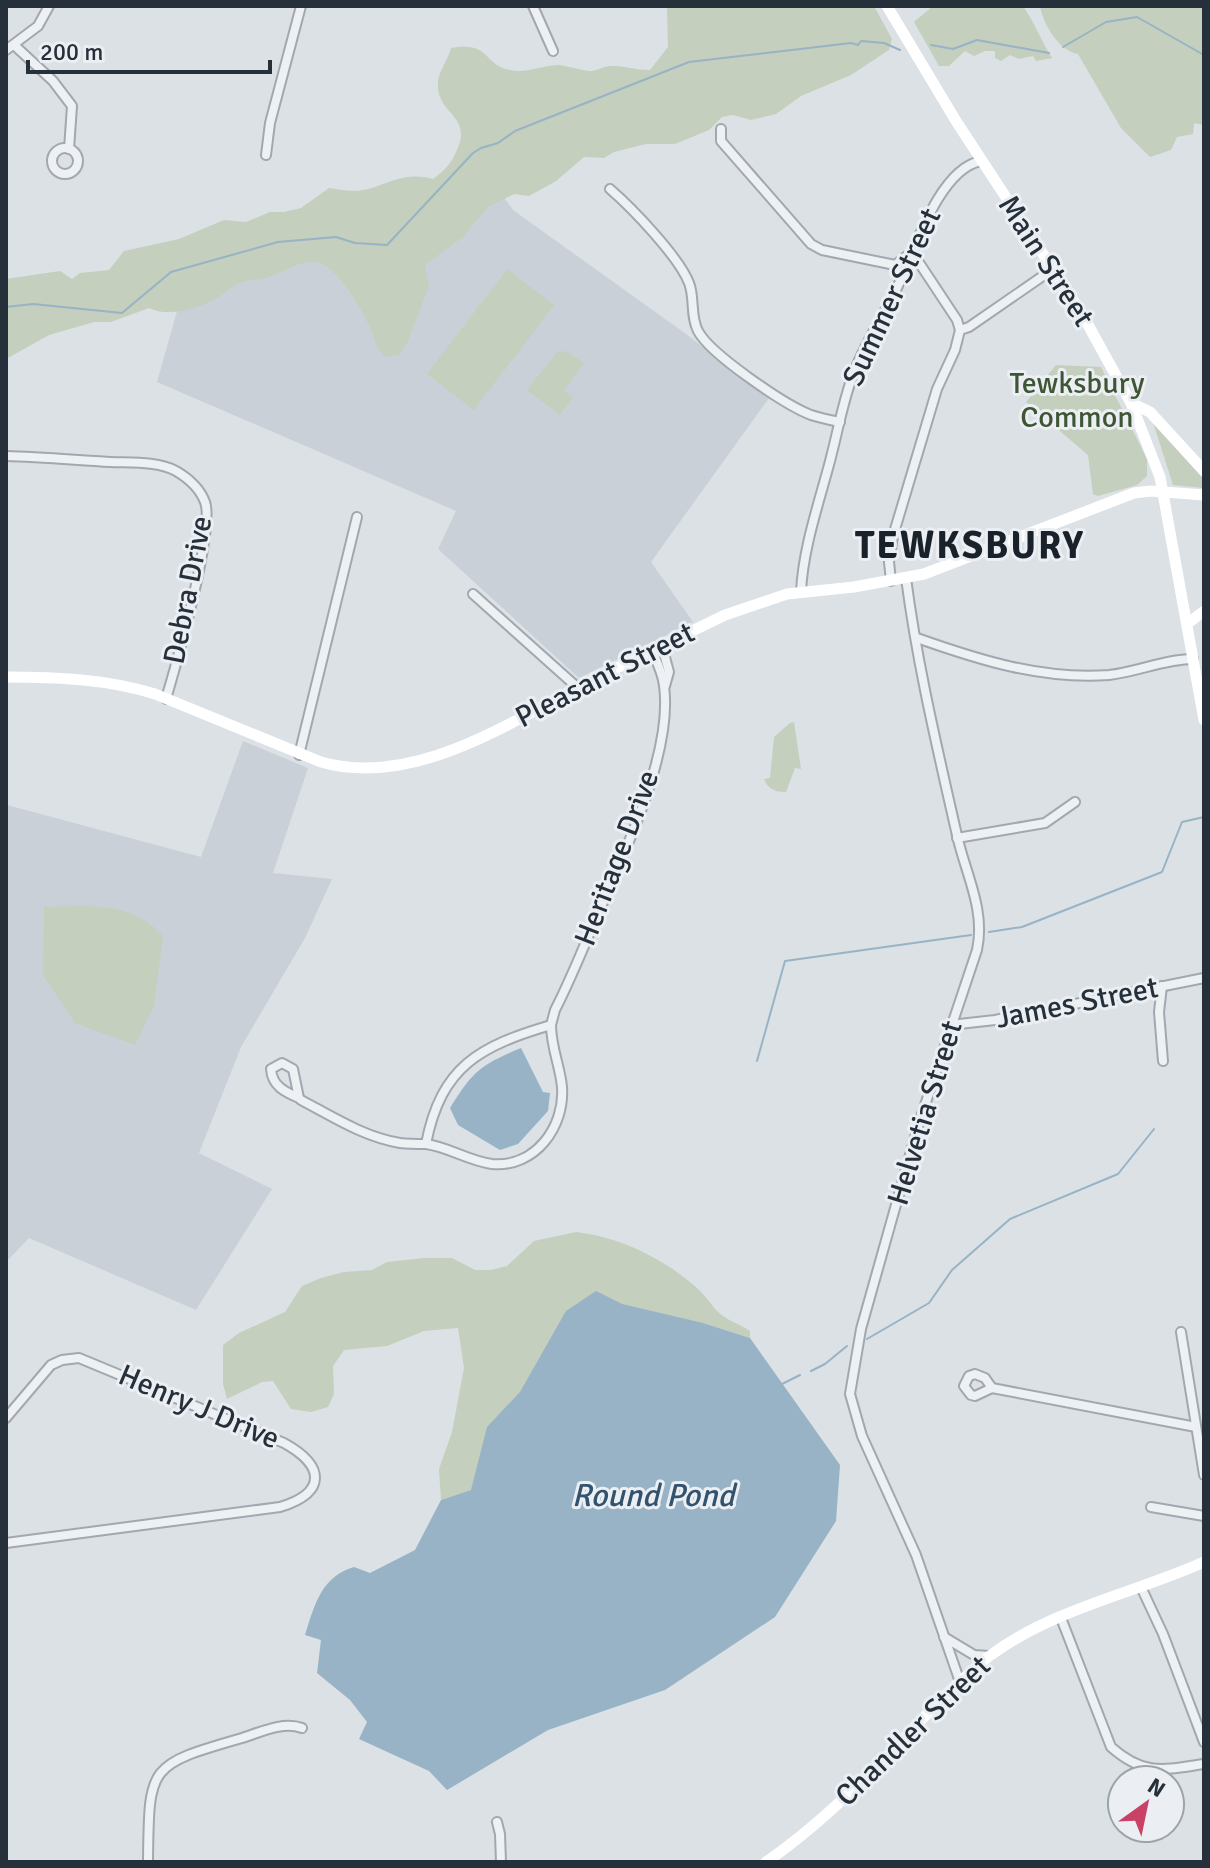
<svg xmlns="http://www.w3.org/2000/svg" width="1210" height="1868" viewBox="0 0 1210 1868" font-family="Signika,sans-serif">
<rect width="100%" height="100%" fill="#dce1e5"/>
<!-- built -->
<g fill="#cad0d7">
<polygon points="476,158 513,210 686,334 769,398 651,562 693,622 579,678 438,549 456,511 157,382 188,272 295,249"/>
<polygon points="243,741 308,768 273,873 332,879 305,938 241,1047 199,1153 272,1189 196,1310 29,1238 6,1262 6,801 7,805 201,857"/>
</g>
<!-- green -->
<g fill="#c4cfbd">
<path d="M667,6H874L892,39L889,50L851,75L801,96L776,114L751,120L733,115L722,117L709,130L675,144H646L614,152L604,158L584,157L556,181L529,196L514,194L488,207L463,237L425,265L429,286L407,343L399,355L385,357C375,348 375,337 369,325C361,308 342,277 326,266C308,254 287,271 269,277C259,280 248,279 239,283C232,286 226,293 219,297C200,308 169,318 149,308L111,322H94L49,335L6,359V279L60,271L72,279L80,273L109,270L124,251L179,239L224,220L246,222L270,212H284L301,208L329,188C337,189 347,191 356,191C387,188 398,170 433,179C445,170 451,164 457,150C473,115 436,114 438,83C438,72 448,60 451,48C491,41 483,65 510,70C527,74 542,65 559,65C569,66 579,70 589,71C598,71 605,65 613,66C625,66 637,70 650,70L668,47Z"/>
<path d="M933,6H1023C1035,23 1041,41 1052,58L1036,61L1033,56L1019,59L1010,55L1001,61L995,58V51H985L974,56L965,51L949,66H939L914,22Z"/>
<path d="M1040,6H1204V125L1194,123L1193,134L1177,137L1171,150L1150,157L1121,128L1078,54C1059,51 1043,24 1040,6Z"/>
<polygon points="507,269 554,305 474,410 427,374"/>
<polygon points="558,351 567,352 584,363 564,390 573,398 560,415 527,390"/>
<polygon points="1056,365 1101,367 1147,459 1147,476 1137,485 1098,496 1093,494 1088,455 1026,402"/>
<polygon points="1152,419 1204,480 1204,488 1173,485"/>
<path d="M794,722L801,769L795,768L786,792C775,792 768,789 764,779L770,778L774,737L790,723Z"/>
<path d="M44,907C89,907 129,899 163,936L154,1006L135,1045L75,1023L43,975Z"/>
<path d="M576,1232C620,1237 665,1259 698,1289C706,1296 711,1305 718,1312C726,1320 740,1324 750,1331V1338L703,1323L471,1490L441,1500L439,1469L452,1432L464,1368L458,1328L424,1331L387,1346L344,1350L333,1366L334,1394L328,1407L311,1412L291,1409L273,1381L262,1382L227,1399L223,1384V1345L239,1333L285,1312L302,1286L321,1278L344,1272L372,1270L387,1262L424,1258H452L475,1270H491L507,1266L534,1241Z"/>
</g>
<!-- water -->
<g fill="#97b3c5">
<path d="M521,1048L543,1092L550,1093L548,1111L518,1144L500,1150L458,1125L450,1108C473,1071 480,1065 521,1048Z"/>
<path d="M596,1291L622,1304L703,1323L750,1338L840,1465L836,1521L775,1617L665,1690L548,1730L447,1790L429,1771L359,1739L367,1722L350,1700L317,1673L321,1640L305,1635C315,1604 321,1577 354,1567L370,1573L415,1550L441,1500L471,1490L487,1427L520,1392L566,1311Z"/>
</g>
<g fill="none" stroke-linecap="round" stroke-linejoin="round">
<!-- stream -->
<g stroke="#97b3c5" stroke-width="2">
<polyline points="931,45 953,49 977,40 1049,53"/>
<polyline points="1063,47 1106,22 1137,17 1204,55"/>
<polyline points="6,307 33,304 122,313 171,272 278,242 336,237 355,243 387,245 473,153 481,148 498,143 515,131 689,62 851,43 858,45 861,41 884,43 900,50"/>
<polyline points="989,932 1022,927 1162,872 1182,822 1204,817"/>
<polyline points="757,1061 785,961 971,935"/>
<polyline points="867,1339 929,1303 952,1270 1010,1219 1118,1174 1154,1129"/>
<polyline points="811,1371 825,1364 847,1346"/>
<polyline points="780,1385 800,1375"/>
</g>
<defs>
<g id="minor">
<polyline points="533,6 553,51"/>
<polyline points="14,45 53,81 72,106 69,149"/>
<polyline points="6,50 38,26 49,6"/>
<polyline points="721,129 721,141 811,244 822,250 895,265 912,252 957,320 960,330"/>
<circle cx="65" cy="161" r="13"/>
<polyline points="266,155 270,123 301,6"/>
<path d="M610,189C632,208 679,257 689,283C695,298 690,316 698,331C710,354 785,405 811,415C820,418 830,420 840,422"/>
<path d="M6,456C41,457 75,460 110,462C131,463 157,461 176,471C188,478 200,489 205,502C215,529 176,665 166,699"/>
<path d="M906,578C917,663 937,747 956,831C964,871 986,908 977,950L919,1123L861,1329L850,1394L862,1436L916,1555L960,1682"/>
<polyline points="891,581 889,562 893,536 937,389 955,350 960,330 969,327 1053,269"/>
<path d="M801,592C803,548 819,503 830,461C838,431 843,400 854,372C865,343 882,318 896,290C913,255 938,169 981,161"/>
<polyline points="473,594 578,688"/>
<path d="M917,638C979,660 1042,680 1109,675C1137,672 1165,659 1193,659"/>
<polyline points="662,646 669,672 665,686"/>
<polyline points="299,755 357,517"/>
<polyline points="957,838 1045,823 1075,802"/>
<polyline points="1162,986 1159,1012 1163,1061"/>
<path d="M551,1025C551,1047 560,1066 562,1087C565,1127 535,1168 492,1164C468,1161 449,1147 426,1144C441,1066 480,1046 551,1025L555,1010C572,977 585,943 600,909C626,849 673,751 664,686C663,674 657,662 652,651"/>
<polyline points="950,1025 995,1020 1204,978"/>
<path d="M282,1063L293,1069L299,1098C285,1092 272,1086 271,1069Z"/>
<path d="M301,1100C333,1117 364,1137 400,1143C409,1144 417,1144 426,1144"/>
<polyline points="1181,1332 1204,1475"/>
<polyline points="992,1388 975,1396 971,1395 964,1386 969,1376 975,1374 985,1378 992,1388 1196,1427"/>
<path d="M6,1418L51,1365L62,1360L79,1358L284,1443C324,1465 328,1492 280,1507L6,1543"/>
<polyline points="1151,1507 1204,1516"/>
<polyline points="1141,1587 1163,1634 1204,1742"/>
<path d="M1061,1618L1111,1747C1144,1776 1163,1770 1204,1764"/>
<polyline points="944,1637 974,1655 989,1656"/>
<polyline points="497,1822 500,1834 501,1862"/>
<path d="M148,1862C149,1765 148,1765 242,1738C261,1732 283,1721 302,1728"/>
</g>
</defs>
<!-- minor casing -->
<use href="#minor" stroke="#a2a8af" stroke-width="12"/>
<!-- minor -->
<use href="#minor" stroke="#eef1f4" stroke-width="8"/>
<!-- secondary -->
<g stroke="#fff" stroke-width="11">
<polyline points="887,6 956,121 1081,312 1131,403 1160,477 1204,720"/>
<polyline points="1131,403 1150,412 1204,471"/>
<polyline points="1187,624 1204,611"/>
<path d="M6,677C56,677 107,679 155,694L321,762C412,788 505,725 583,685C630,661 678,638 725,615L787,594L854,587L924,574L1134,493L1151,491L1204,495"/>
<path d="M766,1862C810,1832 849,1795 886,1757C920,1722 952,1685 991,1655C1053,1609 1135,1593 1204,1562"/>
</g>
</g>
<g text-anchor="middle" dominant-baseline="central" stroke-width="6" stroke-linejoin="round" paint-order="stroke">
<!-- street labels -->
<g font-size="30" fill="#26303b" stroke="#ebeff3">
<text transform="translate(1046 261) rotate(57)">Main Street</text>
<text transform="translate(892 297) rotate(-65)">Summer Street</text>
<text transform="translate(188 590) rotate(-79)">Debra Drive</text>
<text transform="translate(605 675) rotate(-27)">Pleasant Street</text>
<text transform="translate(617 858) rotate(-69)">Heritage Drive</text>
<text transform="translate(1077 1003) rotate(-11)">James Street</text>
<text transform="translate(925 1113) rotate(-73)">Helvetia Street</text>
<text transform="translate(199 1407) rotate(23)">Henry J Drive</text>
<text transform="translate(913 1731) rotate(-44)">Chandler Street</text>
</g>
<!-- park labels -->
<g font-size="30" fill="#3e5634" stroke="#ebeff3">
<text x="1077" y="383">Tewksbury<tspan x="1077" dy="34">Common</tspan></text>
</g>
<!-- water labels -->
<g font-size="32" font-style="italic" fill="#32536d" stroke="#ebeff3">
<text x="653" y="1495">Round Pond</text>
</g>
<!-- district labels -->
<g font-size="38" font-weight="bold" letter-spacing="2" fill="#19212b" stroke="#ebeff3">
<text x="970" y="545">TEWKSBURY</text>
</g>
</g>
<!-- border -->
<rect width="1210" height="1868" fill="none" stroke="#26303b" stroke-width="16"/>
<!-- north arrow -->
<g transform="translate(1146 1804) rotate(33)"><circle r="38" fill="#ebeff3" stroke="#9ca3a9" stroke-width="2"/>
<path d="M0-6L14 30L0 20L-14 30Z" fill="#c94266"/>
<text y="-12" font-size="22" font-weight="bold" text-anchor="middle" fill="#26303b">N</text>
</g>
<!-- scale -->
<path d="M28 60v12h242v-12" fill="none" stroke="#26303b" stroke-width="4"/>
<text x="40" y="60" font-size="24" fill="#26303b" stroke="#ebeff3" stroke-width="6" paint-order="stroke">200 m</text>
</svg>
